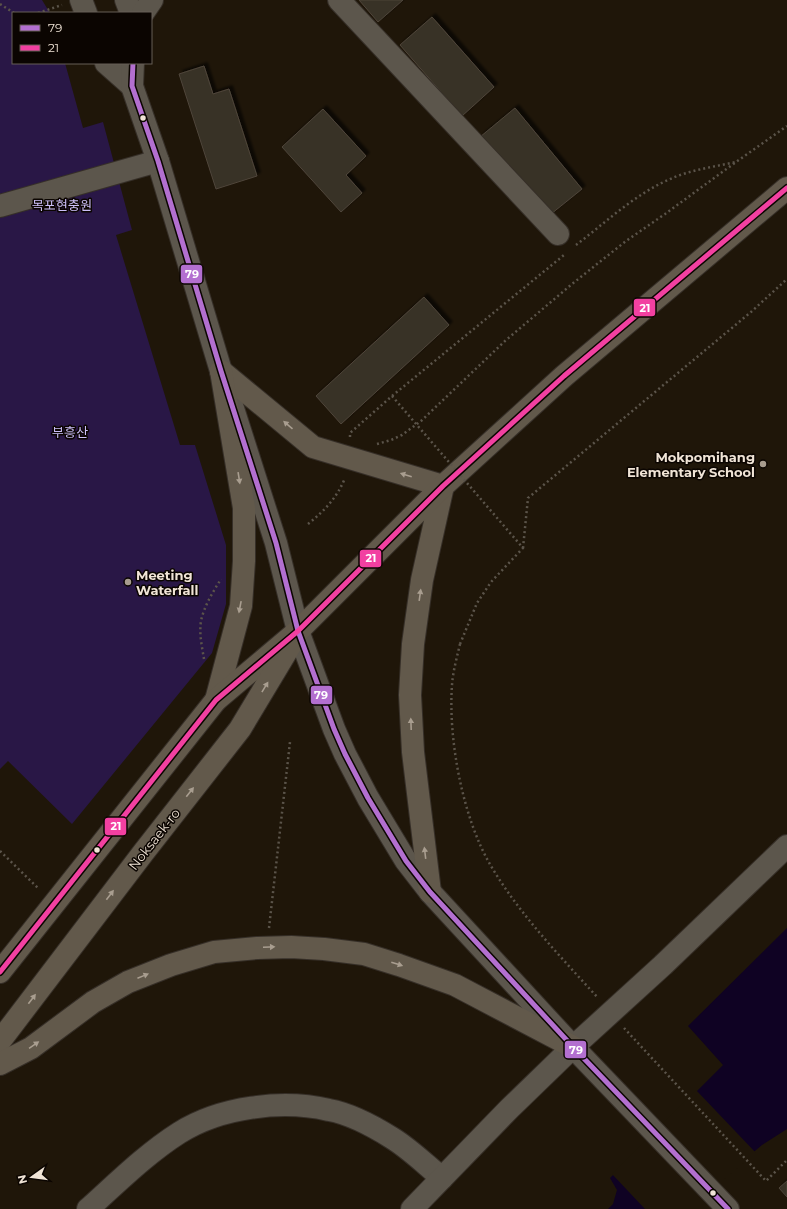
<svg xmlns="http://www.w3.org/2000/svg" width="787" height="1209" viewBox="0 0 787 1209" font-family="Montserrat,'Noto Sans KR',sans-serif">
<defs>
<filter id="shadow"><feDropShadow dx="3.5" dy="-3.5" stdDeviation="1" flood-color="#0009"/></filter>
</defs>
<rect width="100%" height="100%" fill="#1f1609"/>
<!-- green -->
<polygon fill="#291746" points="0,0 42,0 50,13 13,13 13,63 65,63 83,128 103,122 132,230 116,235 180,445 195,445 226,545 226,604 212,653 72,824 8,761 0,769"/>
<!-- water -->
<polygon fill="#0f0223" points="787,928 787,1129 762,1145 686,1209 608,1209 613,1204 617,1190 610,1178 723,1065 688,1026"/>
<!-- pier -->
<polygon fill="#1f1609" points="696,1090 756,1153 689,1209 645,1209 612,1174"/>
<!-- building -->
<g fill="#373025" stroke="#4f463b" filter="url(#shadow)">
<polygon points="359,0 403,0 378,22"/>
<polygon points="432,17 494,87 462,116 400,45"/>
<polygon points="204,66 213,94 229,89 257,176 216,189 179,74"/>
<polygon points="515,108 582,189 546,218 480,137"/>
<polygon points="323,109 366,156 346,175 362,193 341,212 282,147"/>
<polygon points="424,297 449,325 341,424 316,396"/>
<polygon points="787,1181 787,1197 779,1188"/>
</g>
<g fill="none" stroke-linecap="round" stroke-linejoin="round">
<defs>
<g id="minor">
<polyline points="81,0 86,13"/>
<polyline points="126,0 131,13"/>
<polyline points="339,0 558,234"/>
<polyline points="143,13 152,0"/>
<polyline points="106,63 132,86"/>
<polyline points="133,63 132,86 158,161 221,371 276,543 298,631 334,729 345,754 368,798 406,861 430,892 573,1047 728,1209"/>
<polyline points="0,206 158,161"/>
<path d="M88,1209C117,1183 146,1154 179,1133C220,1107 282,1099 329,1110C351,1114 373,1126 392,1138C410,1149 426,1165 442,1178"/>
<polyline points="412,1209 509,1109 573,1047 663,965 787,846"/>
</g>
<g id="major">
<polyline points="221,371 313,447 443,486 422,580 413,644 410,695 413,752 430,892"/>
<polyline points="216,700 241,606 244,561 244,508 221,371"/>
<polyline points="0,972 216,700 298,631 443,486 564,376 787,188"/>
<polyline points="0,1041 143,853 240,729 291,644"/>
<polyline points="0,1064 31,1048 93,1002 128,982 171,965 214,952 257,948 291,947 324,949 364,954 399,965 455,985 573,1047"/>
</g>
</defs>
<!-- minor casing -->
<use href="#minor" stroke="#362f28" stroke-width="24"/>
<!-- major casing -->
<use href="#major" stroke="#362f28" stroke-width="24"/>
<!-- path -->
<g stroke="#5b544a" stroke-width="2.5" stroke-dasharray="2 3" stroke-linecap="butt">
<polyline points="0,4 14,13"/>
<polyline points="38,13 62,5"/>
<path d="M576,245C605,223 634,195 668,180C689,170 713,167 736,162"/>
<polyline points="350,437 350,433 392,396 564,255"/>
<polyline points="377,444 391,440 402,435 421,421 505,341 572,284 626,241 665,214 736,162 787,126"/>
<path d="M308,524C324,511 337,498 345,478"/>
<polyline points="523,548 528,498 751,312 787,279"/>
<path d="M460,644C457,657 453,671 452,685C448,740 463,819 491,866C520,915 560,956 598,998"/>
<path d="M204,659C202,647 199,634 201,621C204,606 213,592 221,579"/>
<polyline points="0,851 39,889"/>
<polyline points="269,928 290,742"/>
<polyline points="624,1028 766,1181 787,1160"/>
</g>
<!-- minor -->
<use href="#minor" stroke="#5c564c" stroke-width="22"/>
<!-- major -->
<use href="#major" stroke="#62594b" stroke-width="22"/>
<!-- path-bridge -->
<polyline stroke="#5b544a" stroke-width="2.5" stroke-dasharray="2 3" stroke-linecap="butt" points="392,396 523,548 491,582 477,603 460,644"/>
<defs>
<polyline id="bus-1" points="133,63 132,86 158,161 221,371 276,543 298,631 334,729 345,754 368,798 406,861 430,892 573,1047 728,1209"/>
<polyline id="bus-2" points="0,972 216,700 298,631 443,486 564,376 787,188"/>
</defs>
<!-- bus-1 casing -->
<use href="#bus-1" stroke="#0b0501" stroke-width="8"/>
<!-- bus-2 casing -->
<use href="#bus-2" stroke="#0b0501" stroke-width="8"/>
<!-- bus-1 -->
<use href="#bus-1" stroke="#b36fd0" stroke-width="5"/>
<!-- bus-2 -->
<use href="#bus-2" stroke="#f240a1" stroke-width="5"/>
</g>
<!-- one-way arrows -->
<defs><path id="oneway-solid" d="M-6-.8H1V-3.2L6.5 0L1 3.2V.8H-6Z"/></defs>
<g fill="#a99e90">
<use href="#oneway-solid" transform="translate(288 425) rotate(-139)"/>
<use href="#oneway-solid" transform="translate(406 475) rotate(-163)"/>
<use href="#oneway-solid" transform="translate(239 478) rotate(81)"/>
<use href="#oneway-solid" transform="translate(420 595) rotate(-82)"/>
<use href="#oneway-solid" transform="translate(240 607) rotate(101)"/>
<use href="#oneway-solid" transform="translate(265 687) rotate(-59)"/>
<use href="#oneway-solid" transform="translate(411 724) rotate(-92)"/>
<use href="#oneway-solid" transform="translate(190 792) rotate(-52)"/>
<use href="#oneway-solid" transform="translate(425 853) rotate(-97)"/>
<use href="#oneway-solid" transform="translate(110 895) rotate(-53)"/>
<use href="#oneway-solid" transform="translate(269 947) rotate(-2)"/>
<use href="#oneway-solid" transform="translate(397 964) rotate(18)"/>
<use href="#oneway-solid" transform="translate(143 976) rotate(-22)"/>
<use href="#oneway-solid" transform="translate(32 999) rotate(-53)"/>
<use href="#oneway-solid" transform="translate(34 1045) rotate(-35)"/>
</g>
<!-- markers -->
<g fill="#f0e4d6" stroke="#0b0501" stroke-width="1.5">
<circle cx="143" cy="118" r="3.5"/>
<circle cx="97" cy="850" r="3.5"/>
<circle cx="713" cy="1193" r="3.5"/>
</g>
<g fill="#a79c8e" stroke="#0b0501" stroke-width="1.5">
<circle cx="763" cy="464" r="4"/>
<circle cx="128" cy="582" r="4"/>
</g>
<g text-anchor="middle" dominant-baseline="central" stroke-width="3" stroke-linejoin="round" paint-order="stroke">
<!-- park labels -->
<g font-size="13" fill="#ccbff8" stroke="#0b0501">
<text x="62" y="205">목포현충원</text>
<text x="70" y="432">부흥산</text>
</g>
<!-- poi labels -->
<g font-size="13" font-weight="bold" fill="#f0e4d6" stroke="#0b0501" text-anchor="end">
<text x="755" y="457">Mokpomihang<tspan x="755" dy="15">Elementary School</tspan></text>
<text x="136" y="575" text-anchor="start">Meeting<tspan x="136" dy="15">Waterfall</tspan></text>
</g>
<!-- street labels -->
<g font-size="13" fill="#f0e4d6" stroke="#0b0501">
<text transform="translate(154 839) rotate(-52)">Noksaek-ro</text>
</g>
</g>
<g stroke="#0b0501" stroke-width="1.5">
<rect x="180" y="264" width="23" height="20" rx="4" fill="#b36fd0"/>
<rect x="633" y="298" width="23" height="19" rx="4" fill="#f240a1"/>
<rect x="359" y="549" width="23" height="19" rx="4" fill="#f240a1"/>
<rect x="310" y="685" width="23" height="20" rx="4" fill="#b36fd0"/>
<rect x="104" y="817" width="23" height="19" rx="4" fill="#f240a1"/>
<rect x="564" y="1040" width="23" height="19" rx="4" fill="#b36fd0"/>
</g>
<g font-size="11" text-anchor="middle" font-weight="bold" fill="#fff">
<text x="192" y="278">79</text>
<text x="645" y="312">21</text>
<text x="371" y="562">21</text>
<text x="321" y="699">79</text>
<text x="116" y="830">21</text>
<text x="576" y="1054">79</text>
</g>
<!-- legend -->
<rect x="12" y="12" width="140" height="52" fill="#0b0501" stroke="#675e56"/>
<rect x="20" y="25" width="20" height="6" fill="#b36fd0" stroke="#675e56"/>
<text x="48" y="32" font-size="12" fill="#f0e4d6">79</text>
<rect x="20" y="45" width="20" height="6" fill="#f240a1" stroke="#675e56"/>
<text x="48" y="52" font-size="12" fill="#f0e4d6">21</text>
<!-- north arrow -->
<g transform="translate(32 1177) rotate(256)" stroke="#0b0501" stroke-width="3" paint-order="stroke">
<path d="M0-3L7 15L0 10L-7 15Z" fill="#f0e4d6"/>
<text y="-6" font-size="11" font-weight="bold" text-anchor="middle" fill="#f0e4d6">N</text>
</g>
</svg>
